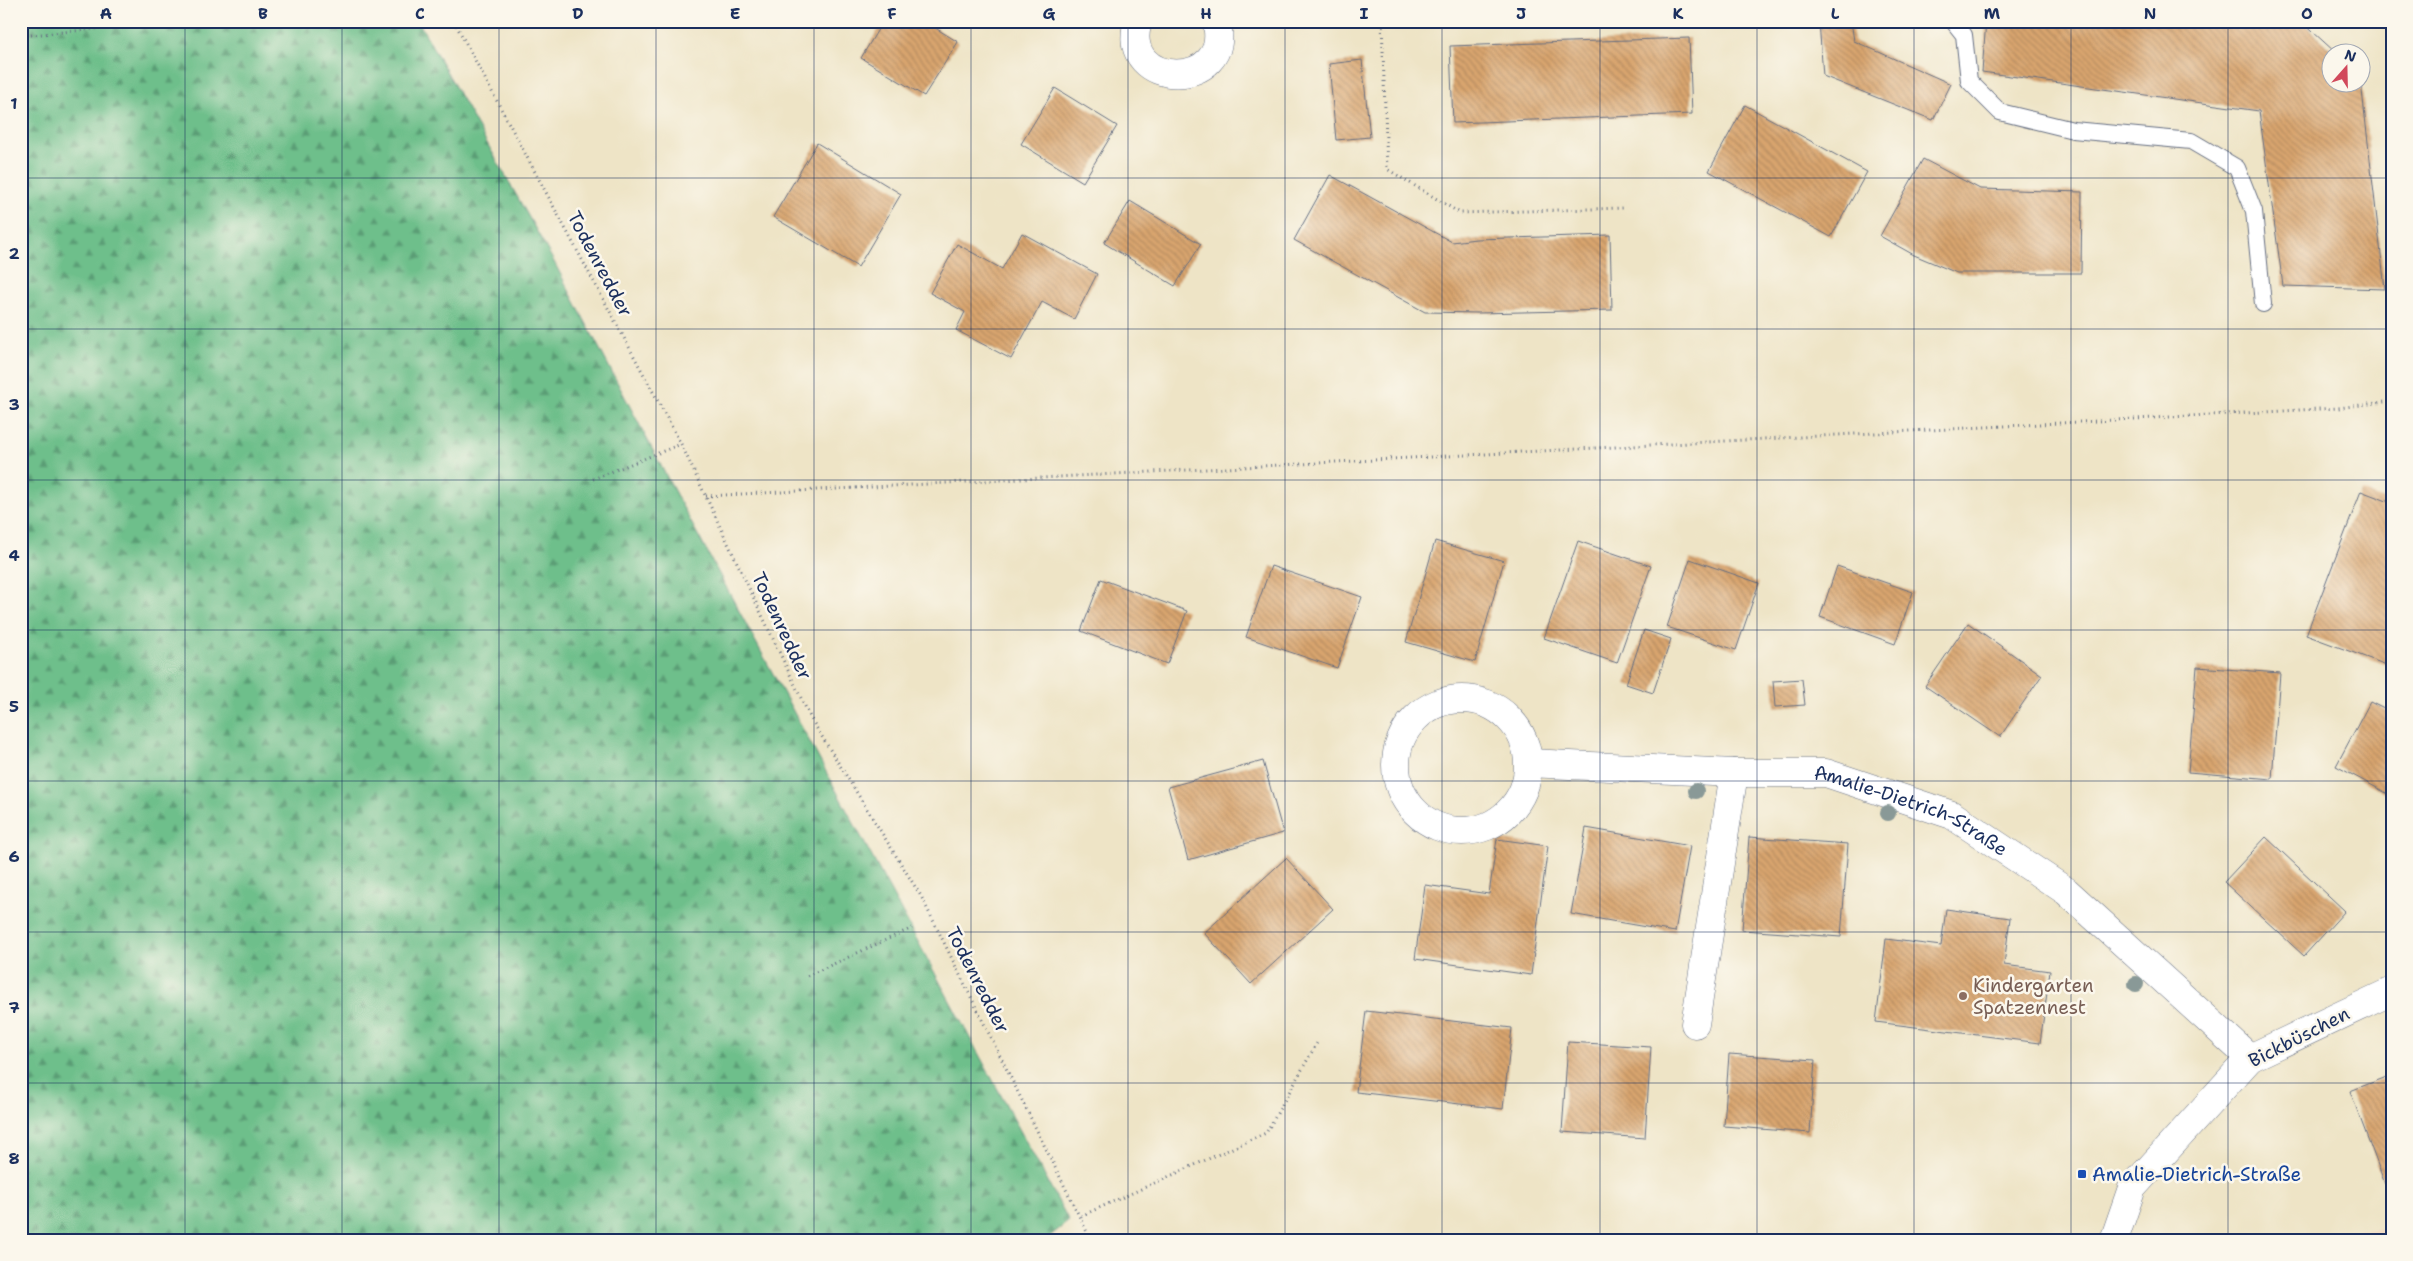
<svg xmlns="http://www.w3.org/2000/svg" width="2413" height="1261" viewBox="0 0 2413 1261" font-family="'Shantell Sans',sans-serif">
<defs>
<pattern id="forest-firs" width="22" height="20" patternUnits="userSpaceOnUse" patternTransform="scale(1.25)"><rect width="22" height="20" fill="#6ebf8b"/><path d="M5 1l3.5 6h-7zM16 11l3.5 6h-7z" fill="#5a9c75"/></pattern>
<pattern id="building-back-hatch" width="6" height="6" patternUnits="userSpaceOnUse" patternTransform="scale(1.25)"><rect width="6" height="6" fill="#d9a56e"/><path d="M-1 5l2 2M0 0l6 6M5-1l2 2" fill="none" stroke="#af875e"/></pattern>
</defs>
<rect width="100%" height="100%" fill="#fbf7ec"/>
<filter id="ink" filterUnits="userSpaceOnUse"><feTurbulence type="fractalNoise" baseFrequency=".02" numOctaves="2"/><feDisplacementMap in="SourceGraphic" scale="10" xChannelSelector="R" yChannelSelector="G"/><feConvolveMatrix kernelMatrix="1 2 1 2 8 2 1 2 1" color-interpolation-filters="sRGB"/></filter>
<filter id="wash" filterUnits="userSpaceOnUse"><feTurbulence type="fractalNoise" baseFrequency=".0096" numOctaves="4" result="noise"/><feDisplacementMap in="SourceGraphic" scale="20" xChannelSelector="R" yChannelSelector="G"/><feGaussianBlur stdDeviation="1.12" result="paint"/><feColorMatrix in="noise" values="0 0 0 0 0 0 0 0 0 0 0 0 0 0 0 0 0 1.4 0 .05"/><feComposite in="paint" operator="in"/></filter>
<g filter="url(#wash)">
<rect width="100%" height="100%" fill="#eee4c6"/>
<!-- built -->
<polygon fill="#f0d6bc" points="2392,1228 2392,1240 2218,1240"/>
<!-- forest -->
<polygon fill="url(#forest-firs)" stroke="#447774" points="21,21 418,21 553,260 679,500 1069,1221 1045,1240 21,1240"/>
<g id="blocks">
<!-- building -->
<g fill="url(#building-back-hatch)">
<polygon points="883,21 924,21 958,42 924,96 861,58"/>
<polygon points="1819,21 1851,21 1854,41 1951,84 1933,120 1823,76"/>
<polygon points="1986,21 2301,21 2335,52 2330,52 2330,82 2361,82 2385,289 2283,286 2259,111 1982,72"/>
<polygon points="1689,38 1692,114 1453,123 1450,46"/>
<polygon points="1362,60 1370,137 1336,140 1329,64"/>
<polygon points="1055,88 1117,126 1083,182 1021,144"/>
<polygon points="1745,105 1867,172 1831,237 1709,171"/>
<polygon points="817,143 901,194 858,267 773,217"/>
<polygon points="1923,159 1980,189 2082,192 2081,273 1957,273 1914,255 1880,236"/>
<polygon points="1330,175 1452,242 1476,239 1610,235 1612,310 1478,313 1425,312 1294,240"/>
<polygon points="1130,201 1201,244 1175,286 1104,243"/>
<polygon points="1022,233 1097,274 1074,319 1042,302 1011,359 956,330 965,312 930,293 957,244 1002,269"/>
<polygon points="2361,491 2392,503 2392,667 2306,635"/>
<polygon points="1435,541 1504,561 1475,662 1406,642"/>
<polygon points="1578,541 1651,566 1617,663 1544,638"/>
<polygon points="1690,559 1759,583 1736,650 1667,627"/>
<polygon points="1271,566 1362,597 1337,668 1246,637"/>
<polygon points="1837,566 1913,592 1895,644 1820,617"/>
<polygon points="1101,579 1187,611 1167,664 1081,631"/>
<polygon points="1968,623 2042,675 2000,737 1925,686"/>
<polygon points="1644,630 1671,639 1653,693 1626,684"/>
<polygon points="2197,667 2280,673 2272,779 2188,772"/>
<polygon points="1802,679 1805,705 1775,707 1773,681"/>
<polygon points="2370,702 2392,713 2392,796 2336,766"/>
<polygon points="1263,761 1283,833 1188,860 1168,787"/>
<polygon points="1586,828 1690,846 1675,932 1571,914"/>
<polygon points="1749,837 1848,844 1841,937 1742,930"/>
<polygon points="2266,837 2345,911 2304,956 2224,882"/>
<polygon points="1497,839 1548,846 1531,975 1415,959 1425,885 1489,894"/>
<polygon points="1286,858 1333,909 1251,984 1204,933"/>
<polygon points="1946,909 2010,918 2004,965 2050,971 2040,1043 1876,1022 1886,939 1941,946"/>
<polygon points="1366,1011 1512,1028 1503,1109 1356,1092"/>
<polygon points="1568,1042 1651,1047 1645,1138 1562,1132"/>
<polygon points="1729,1054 1815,1060 1810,1133 1724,1126"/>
<polygon points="2392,1075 2392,1181 2385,1184 2350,1091"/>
</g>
</g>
</g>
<g filter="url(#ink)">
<use href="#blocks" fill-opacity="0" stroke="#656e82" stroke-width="1"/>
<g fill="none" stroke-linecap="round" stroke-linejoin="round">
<defs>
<polyline id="service" points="1953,21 1964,35 1969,81 2000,112 2073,130 2191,141 2237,168 2254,211 2263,304"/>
<g id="minor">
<path d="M1138,21C1117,91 1236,91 1216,21"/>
<circle cx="1462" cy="765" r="66"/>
<path id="s1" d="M1529,763L1734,773H1826L1952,815L2066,891L2250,1058"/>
<polyline points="1695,1024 1734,773"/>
<polyline points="2114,1240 2132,1188 2250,1058 2392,991"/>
</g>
</defs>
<!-- service casing -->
<use href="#service" stroke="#656e82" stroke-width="18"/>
<!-- minor casing -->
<use href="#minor" stroke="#656e82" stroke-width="29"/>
<!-- path -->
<g stroke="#656e82" stroke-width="3" stroke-dasharray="1 4" stroke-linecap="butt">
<polyline points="454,21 681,444 811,719 921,896 1091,1240"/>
<polyline points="1382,21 1387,169 1460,213 1623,208"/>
<polyline points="21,36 178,21"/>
<polyline points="593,479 681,444"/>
<polyline points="706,496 2338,408 2392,401"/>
<polyline points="807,976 912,928"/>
<polyline points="1081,1216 1266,1133 1317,1043"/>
</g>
<!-- service -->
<use href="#service" stroke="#fff" stroke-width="16"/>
<!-- minor -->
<use href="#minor" stroke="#fff" stroke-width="28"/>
</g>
<!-- trees -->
<g fill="#899997">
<circle cx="1696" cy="791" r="8"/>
<circle cx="1888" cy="813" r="8"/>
<circle cx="2136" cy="984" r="8"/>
</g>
</g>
<!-- grid -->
<path fill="none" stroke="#1b2f5e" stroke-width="1" stroke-opacity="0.55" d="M185,21V1240M342,21V1240M499,21V1240M656,21V1240M814,21V1240M971,21V1240M1128,21V1240M1285,21V1240M1442,21V1240M1600,21V1240M1757,21V1240M1914,21V1240M2071,21V1240M2228,21V1240M21,178H2392M21,329H2392M21,480H2392M21,630H2392M21,781H2392M21,932H2392M21,1083H2392"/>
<!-- markers -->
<circle fill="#8d6e63" stroke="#fbf7ec" stroke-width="2" cx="1963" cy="996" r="5"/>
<rect fill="#1a4fb4" stroke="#fbf7ec" stroke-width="2" x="2077" y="1169" width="10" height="10" rx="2.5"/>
<g text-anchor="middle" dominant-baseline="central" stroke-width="5" stroke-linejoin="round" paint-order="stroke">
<!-- street labels -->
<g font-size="19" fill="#1b2f5e" stroke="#fbf7ec">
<text transform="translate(600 264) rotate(62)">Todenredder</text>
<text transform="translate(782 626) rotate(65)">Todenredder</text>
<text stroke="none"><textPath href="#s1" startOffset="390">Amalie-Dietrich-Straße</textPath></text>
<text transform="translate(978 980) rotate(63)">Todenredder</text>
<text transform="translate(2299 1037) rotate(-27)">Bickbüschen</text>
</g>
<!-- education labels -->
<g font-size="19" fill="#785e54" stroke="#fbf7ec" text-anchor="start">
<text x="1973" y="985">Kindergarten<tspan x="1973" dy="22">Spatzennest</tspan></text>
</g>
<!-- transit labels -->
<g font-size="19" fill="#164399" stroke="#fbf7ec" text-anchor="start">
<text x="2092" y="1174">Amalie-Dietrich-Straße</text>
</g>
</g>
<!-- margin -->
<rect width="2413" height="1261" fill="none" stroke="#fbf7ec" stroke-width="55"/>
<!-- north arrow -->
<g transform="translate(2346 68) rotate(20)"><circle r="24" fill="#fbf7ec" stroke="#a1a7b3"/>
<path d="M0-4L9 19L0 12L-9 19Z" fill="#d1495b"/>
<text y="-8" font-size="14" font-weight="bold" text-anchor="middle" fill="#1b2f5e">N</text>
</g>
<rect x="28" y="28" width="2358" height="1206" fill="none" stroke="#1b2f5e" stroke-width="2"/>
<g font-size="16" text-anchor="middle" font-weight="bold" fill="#1b2f5e">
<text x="106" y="19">A</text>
<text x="263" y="19">B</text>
<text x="420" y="19">C</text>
<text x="578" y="19">D</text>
<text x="735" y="19">E</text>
<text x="892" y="19">F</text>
<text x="1049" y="19">G</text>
<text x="1206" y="19">H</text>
<text x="1364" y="19">I</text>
<text x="1521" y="19">J</text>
<text x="1678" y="19">K</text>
<text x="1835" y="19">L</text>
<text x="1992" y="19">M</text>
<text x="2150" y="19">N</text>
<text x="2307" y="19">O</text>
<text x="14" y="109">1</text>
<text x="14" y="259">2</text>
<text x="14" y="410">3</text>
<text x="14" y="561">4</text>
<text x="14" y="712">5</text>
<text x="14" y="862">6</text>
<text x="14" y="1013">7</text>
<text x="14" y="1164">8</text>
</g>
</svg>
